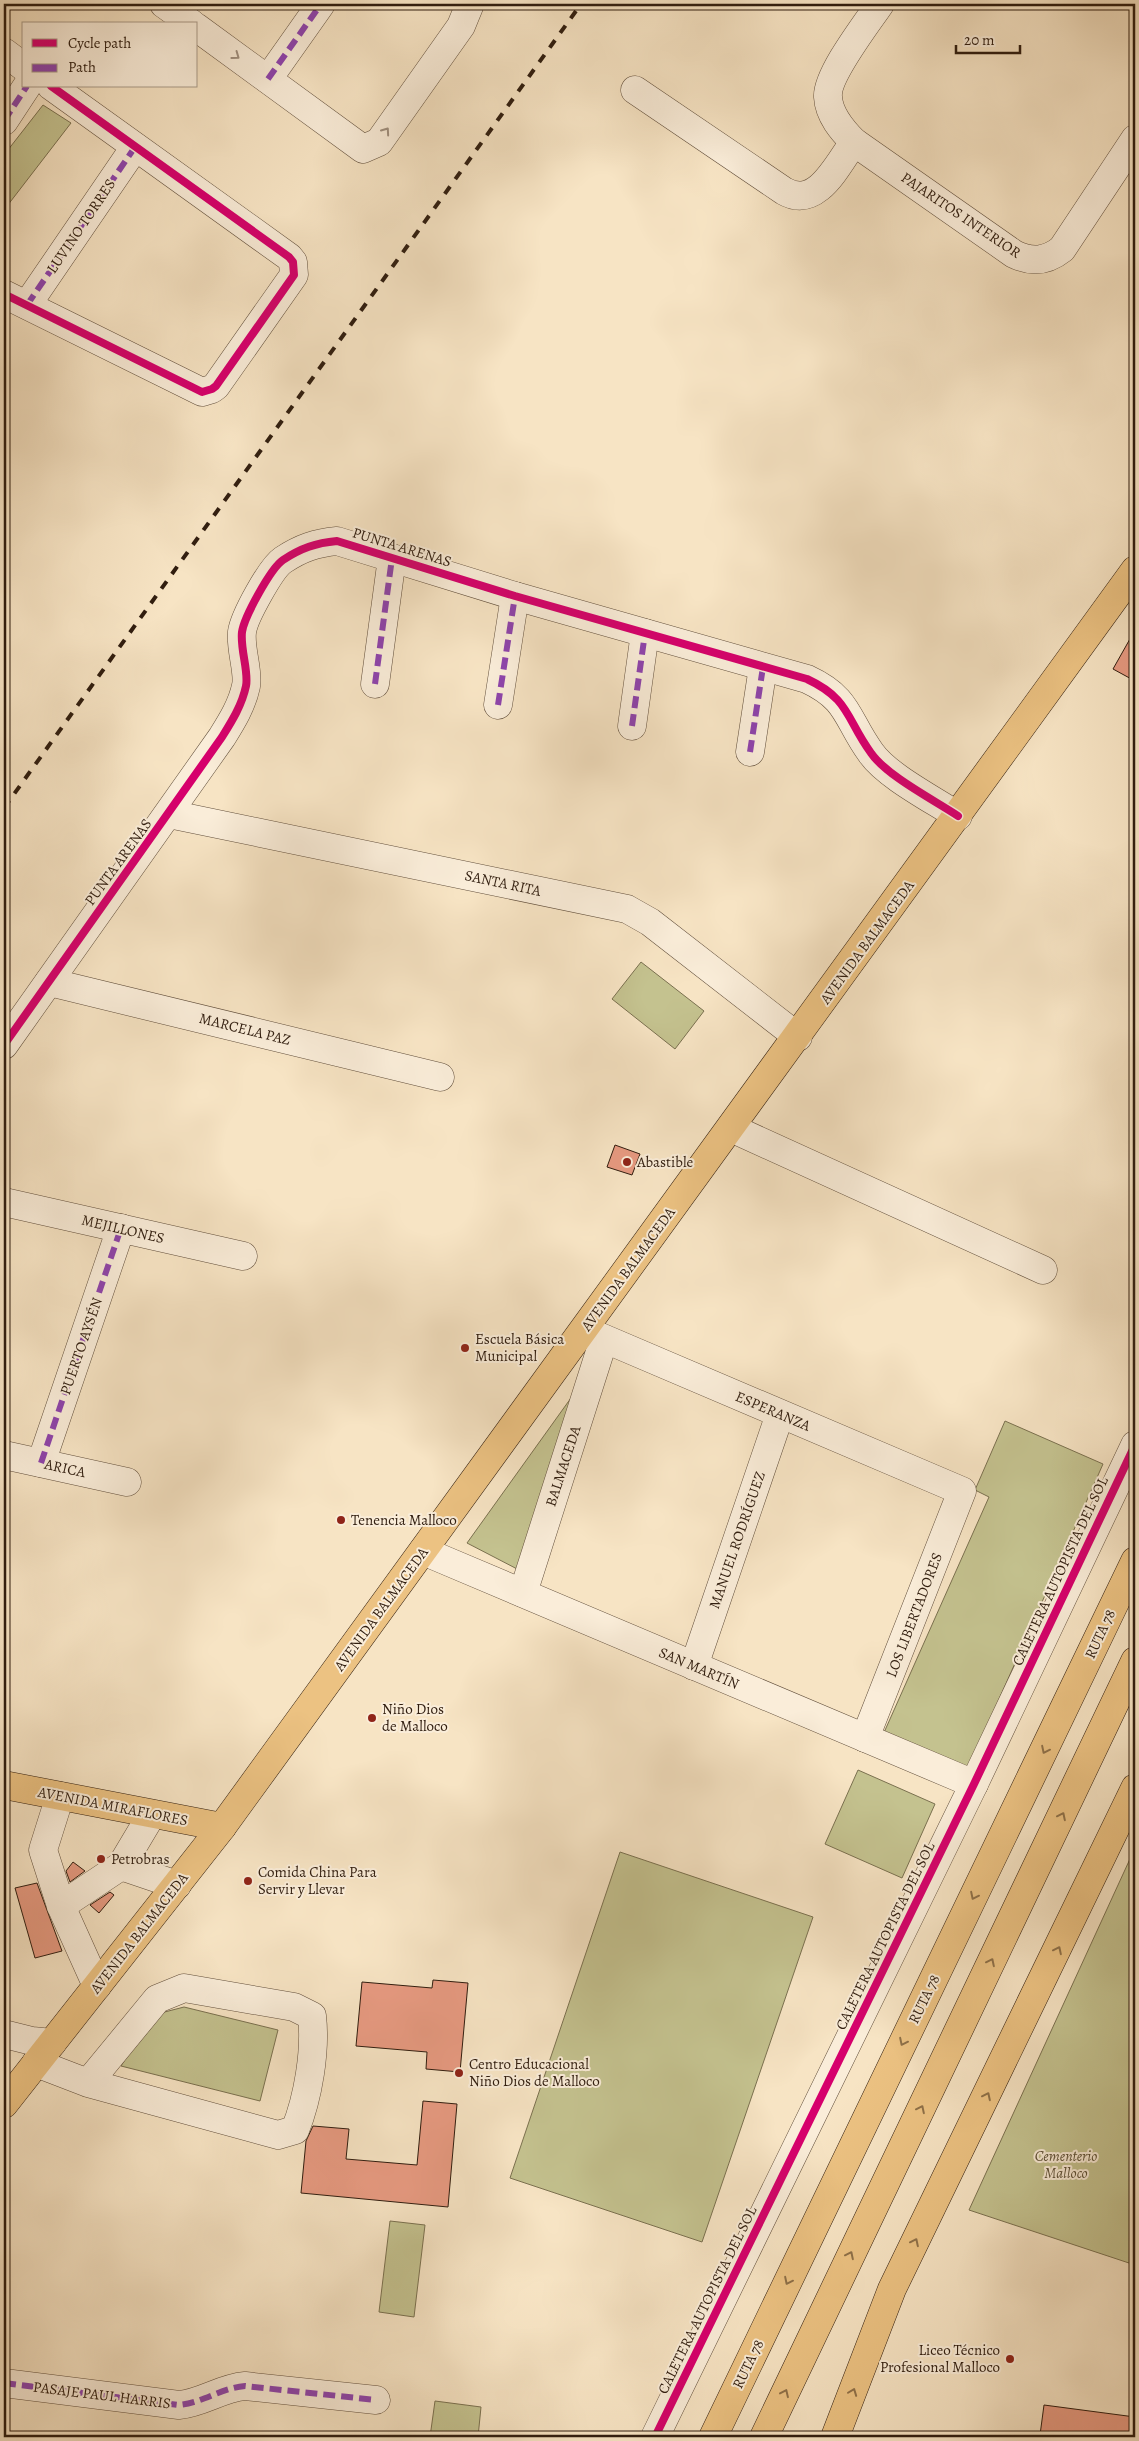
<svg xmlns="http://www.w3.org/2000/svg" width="1139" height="2441" viewBox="0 0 1139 2441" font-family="Alegreya,serif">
<rect width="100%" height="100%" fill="#f7e4c4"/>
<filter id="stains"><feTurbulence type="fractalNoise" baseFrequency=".004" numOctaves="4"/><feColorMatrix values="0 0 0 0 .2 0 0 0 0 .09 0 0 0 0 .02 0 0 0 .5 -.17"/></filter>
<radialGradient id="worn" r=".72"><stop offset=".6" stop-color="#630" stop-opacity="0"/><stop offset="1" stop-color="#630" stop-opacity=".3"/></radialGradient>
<!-- green -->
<g fill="#c4c28f" stroke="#7a704f">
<polygon points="43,105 71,123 4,210 4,155"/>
<polygon points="641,962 704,1011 675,1049 612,999"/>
<polygon points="581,1384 521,1571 467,1543"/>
<polygon points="1005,1421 1103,1464 966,1774 882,1737 989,1497 975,1490"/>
<polygon points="858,1770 935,1804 902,1878 825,1844"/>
<polygon points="1135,1848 1135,2265 969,2210"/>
<polygon points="620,1852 813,1917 702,2242 510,2178"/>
<polygon points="184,2007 278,2030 260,2101 121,2066 153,2015"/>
<polygon points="390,2221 425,2225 414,2317 379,2312"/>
<polygon points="435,2401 481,2407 478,2437 430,2437"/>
</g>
<!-- building -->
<g fill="#e79a81" stroke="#301d0f">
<polygon points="1135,630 1135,681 1113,669"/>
<polygon points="615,1145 640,1154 632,1175 607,1167"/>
<polygon points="73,1862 85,1871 70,1882 66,1871"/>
<polygon points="37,1883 62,1951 35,1958 15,1888"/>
<polygon points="110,1892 114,1895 99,1913 90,1905"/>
<polygon points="433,1980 468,1983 460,2072 426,2069 427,2052 356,2046 362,1982 432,1988"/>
<polygon points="423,2101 457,2104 448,2207 301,2193 306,2141 313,2126 349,2129 346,2159 417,2165"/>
<polygon points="1044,2405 1135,2417 1135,2437 1060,2437 1040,2435"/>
</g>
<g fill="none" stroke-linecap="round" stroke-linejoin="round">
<defs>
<g id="minor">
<polyline points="164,4 192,24"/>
<path d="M880,4C867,23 826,76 828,97C829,115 842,130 854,142L1014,254C1032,263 1047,261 1062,249L1135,139"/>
<polyline points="196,27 363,149 379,142 461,26 470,4"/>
<polyline points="4,52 24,67"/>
<polyline points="268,79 321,4"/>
<path d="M635,90L784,191C817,210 837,165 854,142"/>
<polyline points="4,121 27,86"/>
<polyline points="4,294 202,392 212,389 216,386 294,275 293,262 289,257 51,86"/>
<polyline points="27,305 135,147"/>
<polyline points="375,684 392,558"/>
<polyline points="498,705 515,596"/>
<polyline points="632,726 645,633"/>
<polyline points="750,752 763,667"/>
<polyline points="169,814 627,909 650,922 798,1037"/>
<polyline points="49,982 440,1077"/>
<path d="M4,1045L222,737C232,721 242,705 246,686C249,672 240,649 242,632C244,617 271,568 283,560C301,548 316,543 337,541L515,596L807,679C850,699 846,719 871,753C887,776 934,800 958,816"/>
<polyline points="731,1128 1043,1270"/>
<polyline points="4,1202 243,1256"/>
<polyline points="584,1330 962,1491 865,1738"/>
<polyline points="4,1455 127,1482"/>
<polyline points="41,1463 121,1228"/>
<polyline points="423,1551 974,1784"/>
<polyline points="523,1593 604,1339"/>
<polyline points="694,1666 780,1414"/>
<polyline points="60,1796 43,1850 61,1906 97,1986"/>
<polyline points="121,1866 152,1814"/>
<polyline points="61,1906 121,1866 177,1885"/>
<polyline points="4,2034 32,2041 52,2043"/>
<path d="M36,2063L88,2083L278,2135L295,2130C308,2098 316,2051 312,2016L294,2007L184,1988L157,1999L88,2083"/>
<path d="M4,2383L179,2405C202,2403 221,2388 245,2386L376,2400"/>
<polyline points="655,2437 974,1784 1135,1445"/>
</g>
<g id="major">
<polyline points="4,1785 222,1827"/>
<polyline points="4,2104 222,1827 1135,570"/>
<polyline points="835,2437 892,2289 1135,1788"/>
</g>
<g id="highway">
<polyline points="713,2437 1135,1561"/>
<polyline points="764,2437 1135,1661"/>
</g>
</defs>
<!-- minor casing -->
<use href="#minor" stroke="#624f3c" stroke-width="29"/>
<!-- major casing -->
<use href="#major" stroke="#301d0f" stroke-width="29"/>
<!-- highway casing -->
<use href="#highway" stroke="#301d0f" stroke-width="29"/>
<!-- minor -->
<use href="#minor" stroke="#faedd9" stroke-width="28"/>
<!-- major -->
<use href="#major" stroke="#ecc282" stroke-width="28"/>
<!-- highway -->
<use href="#highway" stroke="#ecc282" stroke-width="28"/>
<!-- rail -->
<polyline stroke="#301d0f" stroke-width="4" stroke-dasharray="9 9" stroke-linecap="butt" points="4,808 581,4"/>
<!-- quiet -->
<g stroke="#8e44ad" stroke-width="6" stroke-dasharray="12 6" stroke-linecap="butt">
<polyline points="268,79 321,4"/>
<polyline points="4,121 27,86"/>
<polyline points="27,305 135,147"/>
<polyline points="375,684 392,558"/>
<polyline points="498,705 515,596"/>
<polyline points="632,726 645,633"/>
<polyline points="750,752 763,667"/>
<polyline points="41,1463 121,1228"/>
<path d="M4,2383L179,2405C202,2403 221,2388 245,2386L376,2400"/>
</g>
<defs>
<g id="cycleway">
<polyline points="4,294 202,392 212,389 216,386 294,275 293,262 289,257 51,86"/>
<path d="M4,1045L222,737C232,721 242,705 246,686C249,672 240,649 242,632C244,617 271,568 283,560C301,548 316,543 337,541L515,596L807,679C850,699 846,719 871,753C887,776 934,800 958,816"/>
<polyline points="655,2437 974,1784 1135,1445"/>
</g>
</defs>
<!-- cycleway casing -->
<use href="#cycleway" stroke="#faedd9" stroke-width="11"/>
<!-- cycleway -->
<use href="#cycleway" stroke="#d6006c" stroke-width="8"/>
</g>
<!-- one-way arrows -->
<defs><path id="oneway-chevron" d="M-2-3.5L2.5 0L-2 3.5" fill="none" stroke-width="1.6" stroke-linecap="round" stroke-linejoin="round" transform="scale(1.25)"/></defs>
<g stroke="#9f8f7e">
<use href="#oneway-chevron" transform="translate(236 56) rotate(36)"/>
<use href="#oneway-chevron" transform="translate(386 131) rotate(-55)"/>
</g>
<g stroke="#8e7048">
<use href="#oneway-chevron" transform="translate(1045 1750) rotate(116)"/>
<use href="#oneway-chevron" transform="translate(1062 1816) rotate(-64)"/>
<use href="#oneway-chevron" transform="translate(974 1896) rotate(116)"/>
<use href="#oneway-chevron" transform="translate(1058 1950) rotate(-64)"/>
<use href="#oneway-chevron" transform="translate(991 1962) rotate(-64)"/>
<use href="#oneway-chevron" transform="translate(903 2042) rotate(116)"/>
<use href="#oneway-chevron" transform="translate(987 2096) rotate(-64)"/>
<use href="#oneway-chevron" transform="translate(921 2109) rotate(-64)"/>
<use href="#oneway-chevron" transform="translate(915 2242) rotate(-64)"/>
<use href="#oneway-chevron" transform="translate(850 2255) rotate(-64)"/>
<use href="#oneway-chevron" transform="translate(788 2281) rotate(116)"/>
<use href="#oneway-chevron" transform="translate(853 2392) rotate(-69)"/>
<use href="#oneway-chevron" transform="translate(785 2393) rotate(-65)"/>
</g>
<!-- markers -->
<g fill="#8f2418" stroke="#faedd9" stroke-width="2">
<circle cx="627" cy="1162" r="5"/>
<circle cx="465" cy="1348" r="5"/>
<circle cx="341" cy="1520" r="5"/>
<circle cx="372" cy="1718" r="5"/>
<circle cx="101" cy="1859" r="5"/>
<circle cx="248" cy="1881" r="5"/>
<circle cx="459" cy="2073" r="5"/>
<circle cx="1010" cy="2359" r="5"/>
</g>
<g text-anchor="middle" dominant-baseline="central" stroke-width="4" stroke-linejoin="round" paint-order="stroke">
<!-- street labels -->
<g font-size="15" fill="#301d0f" stroke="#faedd9">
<text transform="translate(961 215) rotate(34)">PAJARITOS INTERIOR</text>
<text transform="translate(81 226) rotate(-56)">LUVINO TORRES</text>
<text transform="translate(402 547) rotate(17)">PUNTA ARENAS</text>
<text transform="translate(118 862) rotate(-54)">PUNTA ARENAS</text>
<text transform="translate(503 883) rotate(12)">SANTA RITA</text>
<text transform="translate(867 942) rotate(-54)">AVENIDA BALMACEDA</text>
<text transform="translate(245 1029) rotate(14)">MARCELA PAZ</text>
<text transform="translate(123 1229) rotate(13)">MEJILLONES</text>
<text transform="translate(628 1269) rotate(-54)">AVENIDA BALMACEDA</text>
<text transform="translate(81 1346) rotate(-71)">PUERTO AYSÉN</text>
<text transform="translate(773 1411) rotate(23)">ESPERANZA</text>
<text transform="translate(563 1466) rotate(-72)">BALMACEDA</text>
<text transform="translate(65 1468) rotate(12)">ARICA</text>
<text transform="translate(737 1540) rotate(-71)">MANUEL RODRÍGUEZ</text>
<text transform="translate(1060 1571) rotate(-65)">CALETERA AUTOPISTA DEL SOL</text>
<text transform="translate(381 1609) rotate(-54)">AVENIDA BALMACEDA</text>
<text transform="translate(914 1615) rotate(-69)">LOS LIBERTADORES</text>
<text transform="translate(1100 1634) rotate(-65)">RUTA 78</text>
<text transform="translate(699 1668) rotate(23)">SAN MARTÍN</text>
<text transform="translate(113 1806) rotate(11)">AVENIDA MIRAFLORES</text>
<text transform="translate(139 1933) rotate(-52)">AVENIDA BALMACEDA</text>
<text transform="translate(885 1936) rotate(-64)">CALETERA AUTOPISTA DEL SOL</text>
<text transform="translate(924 1999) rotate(-64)">RUTA 78</text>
<text transform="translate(707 2300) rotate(-64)">CALETERA AUTOPISTA DEL SOL</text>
<text transform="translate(748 2364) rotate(-64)">RUTA 78</text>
<text transform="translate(102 2395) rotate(7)">PASAJE PAUL HARRIS</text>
</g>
<!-- poi labels -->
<g font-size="15" fill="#301d0f" stroke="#faedd9" text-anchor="start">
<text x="637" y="1162">Abastible</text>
<text x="475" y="1339">Escuela Básica<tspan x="475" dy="17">Municipal</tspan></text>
<text x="351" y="1520">Tenencia Malloco</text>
<text x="382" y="1709">Niño Dios<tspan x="382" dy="17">de Malloco</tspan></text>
<text x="111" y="1859">Petrobras</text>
<text x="258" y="1872">Comida China Para<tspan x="258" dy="17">Servir y Llevar</tspan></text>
<text x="469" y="2064">Centro Educacional<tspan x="469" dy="17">Niño Dios de Malloco</tspan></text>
<text x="1000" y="2350" text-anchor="end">Liceo Técnico<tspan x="1000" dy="17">Profesional Malloco</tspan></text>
</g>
<!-- park labels -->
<g font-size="15" font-style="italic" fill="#5c4f35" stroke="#faedd9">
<text x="1066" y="2156">Cementerio<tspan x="1066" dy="17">Malloco</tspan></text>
</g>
</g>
<!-- margin -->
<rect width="1139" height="2441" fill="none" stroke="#f7e4c4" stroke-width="20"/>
<rect x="5" y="5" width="1129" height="2431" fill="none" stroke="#301d0f" stroke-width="2.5"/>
<rect x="10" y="10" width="1119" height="2421" fill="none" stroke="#301d0f"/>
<!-- legend -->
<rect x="22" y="22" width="175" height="65" fill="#faedd9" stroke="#a99a88"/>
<rect x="32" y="39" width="25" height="8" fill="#d6006c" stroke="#a99a88"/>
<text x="68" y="48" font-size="15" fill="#301d0f">Cycle path</text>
<rect x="32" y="64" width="25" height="8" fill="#8e44ad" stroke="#a99a88"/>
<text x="68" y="72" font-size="15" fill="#301d0f">Path</text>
<!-- scale -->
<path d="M956 45v8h64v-8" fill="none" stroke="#301d0f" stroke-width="2.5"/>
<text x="964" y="45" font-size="15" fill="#301d0f" stroke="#faedd9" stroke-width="4" paint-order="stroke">20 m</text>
<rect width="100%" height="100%" filter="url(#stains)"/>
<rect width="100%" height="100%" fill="url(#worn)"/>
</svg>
